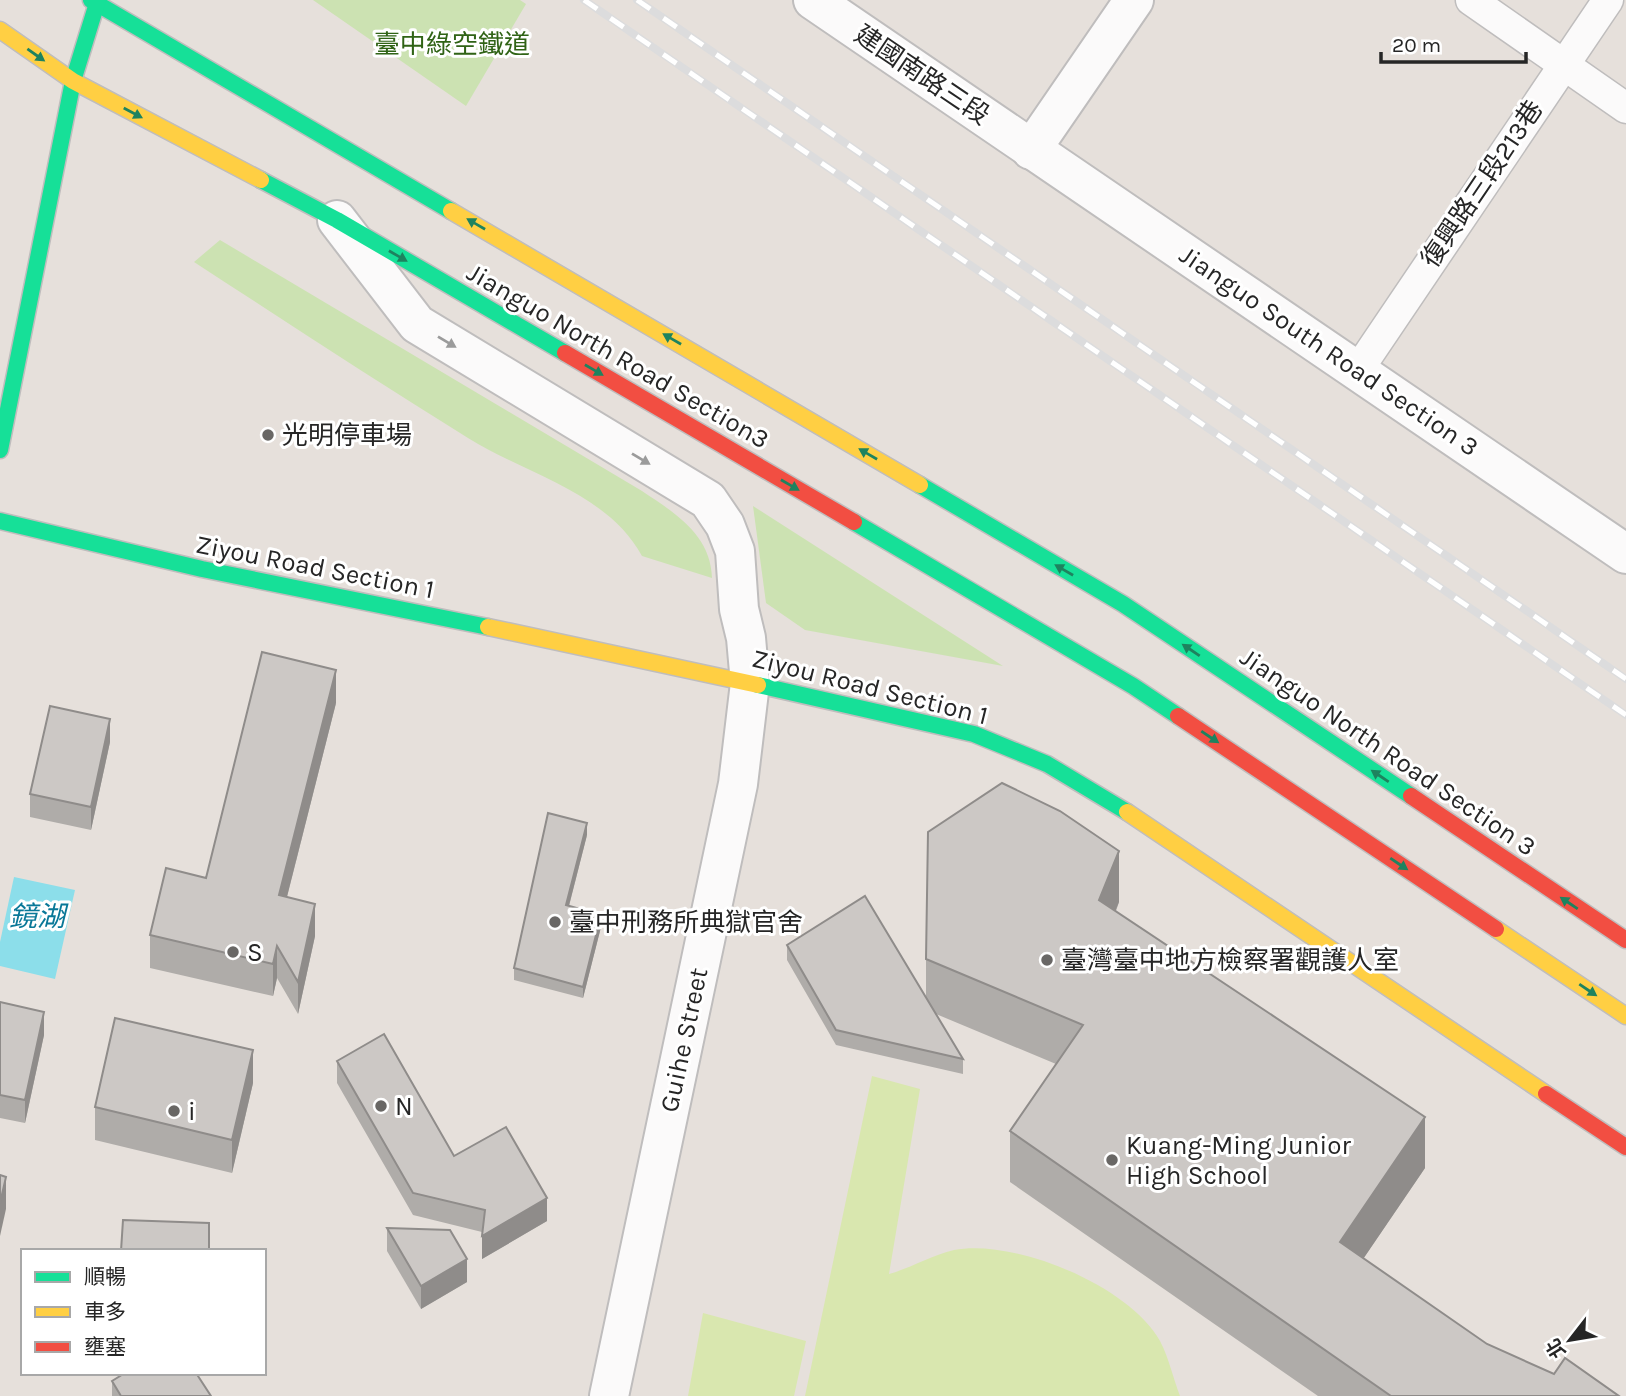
<svg xmlns="http://www.w3.org/2000/svg" width="1626" height="1396" viewBox="0 0 1626 1396" font-family="Karla,'Noto Sans TC',sans-serif">
<rect width="100%" height="100%" fill="#e6e0db"/>
<!-- green -->
<g fill="#cce2b2">
<polygon points="313,0 520,0 526,4 466,106"/>
<path d="M220,240L642,491C675,513 711,535 712,578L642,556C607,492 527,475 468,438C376,381 285,321 194,262Z"/>
<polygon points="753,506 1003,666 805,630 766,603"/>
</g>
<!-- pitch -->
<g fill="#d9e7af">
<path d="M872,1076L920,1089L889,1274C911,1268 932,1255 954,1250C1014,1238 1130,1286 1160,1341C1169,1358 1173,1378 1180,1396H805Z"/>
<polygon points="703,1313 806,1341 794,1396 688,1396"/>
</g>
<!-- water -->
<polygon fill="#8cdeea" points="14,877 75,890 55,979 0,966 0,942"/>
<g fill="none" stroke-linecap="round" stroke-linejoin="round">
<defs>
<g id="lane">
<polyline points="1471,0 1626,108"/>
<polyline points="1358,370 1608,0"/>
</g>
<g id="street">
<polyline points="813,0 1626,554"/>
<polyline points="1031,150 1134,0"/>
<polyline points="337,220 417,324 708,500 725,525 735,551 739,609 746,638 750,683 738,784 609,1396"/>
</g>
<g id="fast">
<polyline points="91,0 451,211"/>
<polyline points="261,180 337,220 565,353"/>
<polyline points="0,450 73,81 98,0"/>
<polyline points="920,485 1123,604 1411,796"/>
<polyline points="0,521 202,569 488,627"/>
<polyline points="854,522 1133,686 1178,716"/>
<polyline points="758,685 974,734 1047,764 1127,812"/>
</g>
<g id="slow">
<polyline points="0,30 73,81 261,180"/>
<polyline points="451,211 920,485"/>
<polyline points="488,627 758,685"/>
<polyline points="1127,812 1546,1094"/>
<polyline points="1496,929 1626,1016"/>
</g>
<g id="jam">
<polyline points="565,353 854,522"/>
<polyline points="1178,716 1496,929"/>
<polyline points="1411,796 1626,940"/>
<polyline points="1546,1094 1626,1147"/>
</g>
</defs>
<!-- lane casing -->
<use href="#lane" stroke="#bfbdbd" stroke-width="33"/>
<!-- street casing -->
<use href="#street" stroke="#bfbdbd" stroke-width="42"/>
<!-- fast casing -->
<use href="#fast" stroke="#bfbdbd" stroke-width="19"/>
<!-- slow casing -->
<use href="#slow" stroke="#bfbdbd" stroke-width="19"/>
<!-- jam casing -->
<use href="#jam" stroke="#bfbdbd" stroke-width="19"/>
<!-- lane -->
<use href="#lane" stroke="#fbfafa" stroke-width="30"/>
<!-- street -->
<use href="#street" stroke="#fbfafa" stroke-width="38"/>
<!-- fast -->
<use href="#fast" stroke="#16e098" stroke-width="16"/>
<!-- slow -->
<use href="#slow" stroke="#ffcf43" stroke-width="16"/>
<!-- jam -->
<use href="#jam" stroke="#f24e42" stroke-width="16"/>
<defs>
<g id="rail">
<polyline points="584,0 1626,715"/>
<polyline points="637,0 1626,679"/>
</g>
</defs>
<!-- rail casing -->
<use href="#rail" stroke="#dcdcdd" stroke-width="8"/>
<!-- rail -->
<use href="#rail" stroke="#fff" stroke-width="5" stroke-dasharray="16" stroke-linecap="butt"/>
</g>
<!-- wall -->
<g fill="#afaca9">
<polygon points="336,703 287,897 315,936 298,1014 277,978 273,996 150,968 150,935 206,878"/>
<polygon points="110,742 91,830 30,817 30,794"/>
<polygon points="587,835 569,906 601,927 583,998 514,980 514,968"/>
<polygon points="1119,902 1116,911 1425,1168 1363,1259 1487,1344 1554,1374 1619,1396 1318,1396 1010,1182 1010,1131 1056,1064 936,1014 963,1059 963,1074 836,1045 787,960 787,945 926,998 926,959"/>
<polygon points="0,1002 44,1035 25,1123 0,1118"/>
<polygon points="337,1061 454,1156 547,1221 482,1259 482,1232 413,1215 337,1083"/>
<polygon points="253,1083 232,1173 95,1140 95,1107"/>
<polygon points="387,1228 467,1282 421,1309 387,1251"/>
<polygon points="112,1381 211,1396 112,1396"/>
</g>
<!-- shaded-wall -->
<g fill="#8f8c8a">
<polygon points="336,670 336,703 279,928 279,895"/>
<polygon points="110,719 110,742 91,830 91,807"/>
<polygon points="587,823 587,835 566,917 566,905"/>
<polygon points="1119,851 1119,902 1099,951 1099,900"/>
<polygon points="315,904 315,936 298,1014 298,982"/>
<polygon points="601,915 601,927 583,998 583,987"/>
<polygon points="277,946 277,978 273,996 273,964"/>
<polygon points="44,1012 44,1035 25,1123 25,1100"/>
<polygon points="253,1050 253,1083 232,1173 232,1140"/>
<polygon points="1425,1117 1425,1168 1340,1293 1340,1242"/>
<polygon points="6,1177 6,1209 0,1236 0,1203"/>
<polygon points="547,1198 547,1221 482,1259 482,1236"/>
<polygon points="467,1259 467,1282 421,1309 421,1286"/>
</g>
<!-- building -->
<g fill="#ccc8c5" stroke="#8f8c8a" stroke-width="2">
<polygon points="262,652 336,670 279,895 315,904 298,982 277,946 273,964 150,935 166,868 206,878"/>
<polygon points="50,706 110,719 91,807 30,794"/>
<polygon points="1002,783 1060,811 1119,851 1099,900 1425,1117 1340,1242 1487,1344 1554,1374 1565,1358 1619,1396 1391,1396 1010,1131 1083,1025 926,959 928,832"/>
<polygon points="548,813 587,823 566,905 601,915 583,987 514,968"/>
<polygon points="865,896 963,1059 836,1030 787,945"/>
<polygon points="0,1002 44,1012 25,1100 0,1095"/>
<polygon points="115,1018 253,1050 232,1140 95,1107"/>
<polygon points="384,1034 454,1156 506,1127 547,1198 482,1236 485,1210 413,1193 337,1061"/>
<polygon points="0,1175 6,1177 0,1203"/>
<polygon points="123,1220 209,1223 209,1251 121,1251"/>
<polygon points="387,1228 450,1230 467,1259 421,1286"/>
<polygon points="125,1373 196,1373 211,1396 121,1396 112,1381"/>
</g>
<!-- one-way arrows -->
<defs><path id="oneway-solid" d="M-6-.8H1V-3.2L6.5 0L1 3.2V.8H-6Z" transform="scale(1.75)"/></defs>
<g fill="#1e835f">
<use href="#oneway-solid" transform="translate(36 55) rotate(35)"/>
<use href="#oneway-solid" transform="translate(133 113) rotate(28)"/>
<use href="#oneway-solid" transform="translate(476 224) rotate(-150)"/>
<use href="#oneway-solid" transform="translate(398 256) rotate(30)"/>
<use href="#oneway-solid" transform="translate(672 339) rotate(-150)"/>
<use href="#oneway-solid" transform="translate(594 370) rotate(30)"/>
<use href="#oneway-solid" transform="translate(868 454) rotate(-150)"/>
<use href="#oneway-solid" transform="translate(790 485) rotate(30)"/>
<use href="#oneway-solid" transform="translate(1064 570) rotate(-150)"/>
<use href="#oneway-solid" transform="translate(1191 650) rotate(-146)"/>
<use href="#oneway-solid" transform="translate(1210 737) rotate(34)"/>
<use href="#oneway-solid" transform="translate(1380 776) rotate(-146)"/>
<use href="#oneway-solid" transform="translate(1399 864) rotate(34)"/>
<use href="#oneway-solid" transform="translate(1569 903) rotate(-146)"/>
<use href="#oneway-solid" transform="translate(1588 990) rotate(34)"/>
</g>
<g fill="#9b9b9b">
<use href="#oneway-solid" transform="translate(447 342) rotate(31)"/>
<use href="#oneway-solid" transform="translate(641 459) rotate(31)"/>
</g>
<!-- markers -->
<g fill="#696765" stroke="#fff" stroke-width="2.5">
<circle cx="268" cy="435" r="7"/>
<circle cx="555" cy="922" r="7"/>
<circle cx="233" cy="952" r="7"/>
<circle cx="1047" cy="960" r="7"/>
<circle cx="381" cy="1106" r="7"/>
<circle cx="174" cy="1111" r="7"/>
<circle cx="1112" cy="1160" r="7"/>
</g>
<g text-anchor="middle" dominant-baseline="central" stroke-width="6" stroke-linejoin="round" paint-order="stroke">
<!-- park labels -->
<g font-size="26" fill="#306316" stroke="#fff">
<text x="452" y="44">臺中綠空鐵道</text>
</g>
<!-- street labels -->
<g font-size="26" fill="#262626" stroke="#fff">
<text transform="translate(922 75) rotate(34)">建國南路三段</text>
<text transform="translate(1482 184) rotate(-56)">復興路三段213巷</text>
<text transform="translate(1329 351) rotate(34)">Jianguo South Road Section 3</text>
<text transform="translate(618 356) rotate(30)">Jianguo North Road Section3</text>
<text transform="translate(315 567) rotate(11)">Ziyou Road Section 1</text>
<text transform="translate(870 687) rotate(14)">Ziyou Road Section 1</text>
<text transform="translate(1388 752) rotate(34)">Jianguo North Road Section 3</text>
<text transform="translate(684 1040) rotate(-78)">Guihe Street</text>
</g>
<!-- poi labels -->
<g font-size="26" fill="#262626" stroke="#fff" text-anchor="start">
<text x="282" y="435">光明停車場</text>
<text x="569" y="922">臺中刑務所典獄官舍</text>
<text x="247" y="952">S</text>
<text x="1061" y="960">臺灣臺中地方檢察署觀護人室</text>
<text x="395" y="1106">N</text>
<text x="188" y="1111">i</text>
<text x="1126" y="1145">Kuang-Ming Junior<tspan x="1126" dy="30">High School</tspan></text>
</g>
<!-- water labels -->
<g font-size="28" font-style="italic" fill="#097898" stroke="#fff">
<text x="37" y="916">鏡湖</text>
</g>
</g>
<!-- legend -->
<rect x="21" y="1249" width="245" height="126" fill="#ffffff" stroke="#a8a8a8" stroke-width="2"/>
<rect x="35" y="1272" width="35" height="10" fill="#16e098" stroke="#a8a8a8" stroke-width="2"/>
<text x="84" y="1284" font-size="21" fill="#262626">順暢</text>
<rect x="35" y="1307" width="35" height="10" fill="#ffcf43" stroke="#a8a8a8" stroke-width="2"/>
<text x="84" y="1319" font-size="21" fill="#262626">車多</text>
<rect x="35" y="1342" width="35" height="10" fill="#f24e42" stroke="#a8a8a8" stroke-width="2"/>
<text x="84" y="1354" font-size="21" fill="#262626">壅塞</text>
<!-- north arrow -->
<g transform="translate(1570 1340) rotate(239)" stroke="#ffffff" stroke-width="5" paint-order="stroke">
<path d="M0-5L12 26L0 18L-12 26Z" fill="#262626"/>
<text y="-10" font-size="19" font-weight="bold" text-anchor="middle" fill="#262626">北</text>
</g>
<!-- scale -->
<path d="M1381 52v10h145v-10" fill="none" stroke="#262626" stroke-width="3.5"/>
<text x="1392" y="52" font-size="21" fill="#262626" stroke="#ffffff" stroke-width="5" paint-order="stroke">20 m</text>
</svg>
